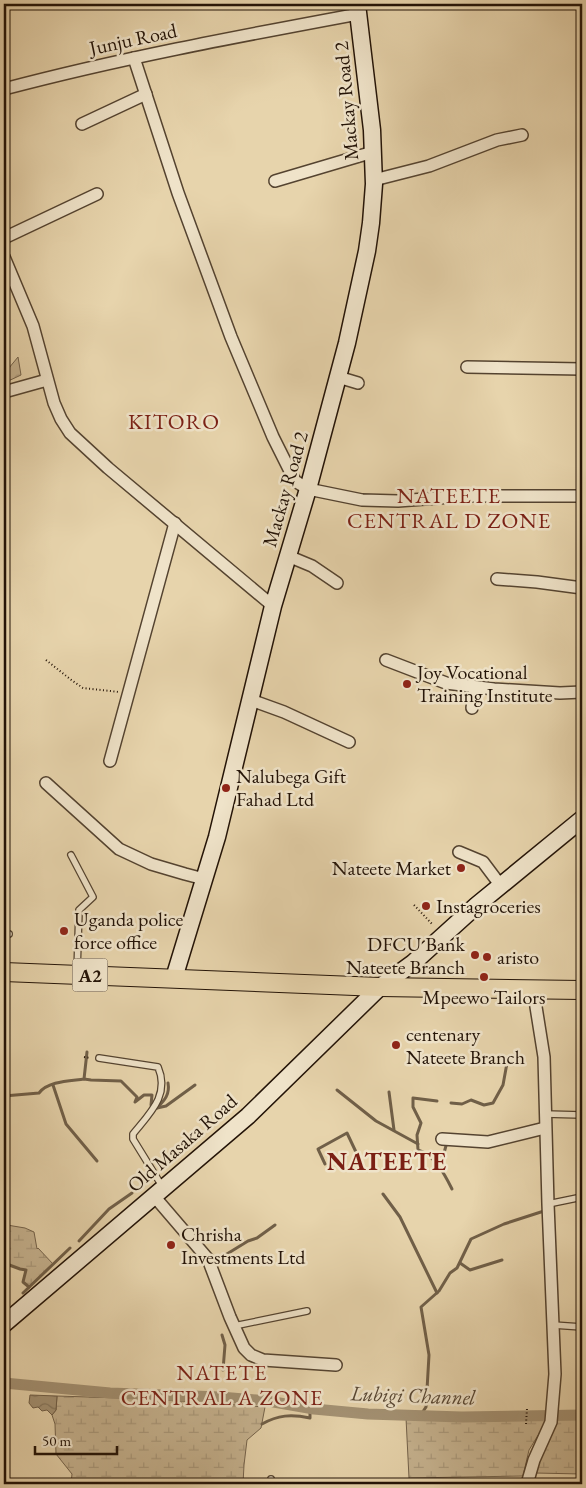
<svg xmlns="http://www.w3.org/2000/svg" width="586" height="1488" viewBox="0 0 586 1488" font-family="'EB Garamond',serif">
<defs>
<pattern id="forest-crowns" width="20" height="18" patternUnits="userSpaceOnUse" patternTransform="scale(1.25)"><rect width="20" height="18" fill="#c6b390"/><path d="M2 6a3 3 0 1 1 6 0M12 15a3 3 0 1 1 6 0" fill="none" stroke="#aa997b"/></pattern>
<pattern id="wetland-marsh" width="20" height="14" patternUnits="userSpaceOnUse" patternTransform="scale(1.25)"><rect width="20" height="14" fill="#c6b390"/><path d="M1 5h8M5 5V1M11 12h8M15 12V8" fill="none" stroke="#aa997b"/></pattern>
<pattern id="water-waves" width="16" height="10" patternUnits="userSpaceOnUse" patternTransform="scale(1.25)"><rect width="16" height="10" fill="#a49274"/><path d="M0 5q4-4 8 0t8 0" fill="none" stroke="#85765d"/></pattern>
</defs>
<rect width="100%" height="100%" fill="#e7d4ac"/>
<filter id="stains"><feTurbulence type="fractalNoise" baseFrequency=".004" numOctaves="4"/><feColorMatrix values="0 0 0 0 .2 0 0 0 0 .09 0 0 0 0 .02 0 0 0 .5 -.17"/></filter>
<radialGradient id="worn" r=".72"><stop offset=".6" stop-color="#630" stop-opacity="0"/><stop offset="1" stop-color="#630" stop-opacity=".3"/></radialGradient>
<!-- forest -->
<polygon fill="url(#forest-crowns)" stroke="#74634c" points="18,357 21,375 4,383 4,374"/>
<!-- wetland -->
<g fill="url(#wetland-marsh)" stroke="#74634c">
<polygon points="4,1218 7,1225 25,1228 34,1232 37,1249 38,1248 53,1264 29,1287 23,1282 26,1270 20,1269 4,1263"/>
<polygon points="57,1396 152,1399 265,1407 261,1428 247,1440 244,1465 243,1484 71,1484 72,1474 56,1454 55,1424 52,1415 56,1410"/>
<polygon points="406,1418 548,1419 529,1450 523,1476 409,1478"/>
<polygon points="556,1419 582,1419 582,1474 535,1473"/>
</g>
<!-- water -->
<polygon fill="url(#water-waves)" stroke="#705f48" points="30,1395 57,1396 56,1410 52,1415 47,1410 42,1411 38,1407 33,1408 29,1403"/>
<g fill="none" stroke-linecap="round" stroke-linejoin="round">
<!-- stream -->
<g stroke="#705f48" stroke-width="3">
<path d="M84,1079L91,1080L121,1081L137,1097L135,1102L144,1095H152L151,1105L157,1108C165,1100 170,1094 168,1083"/>
<polyline points="53,1085 66,1124 97,1161"/>
<polyline points="337,1090 376,1121 418,1144"/>
<polyline points="389,1092 394,1130"/>
<path d="M4,1096L39,1093C48,1081 70,1081 84,1079L87,1052"/>
<path d="M437,1101L413,1098V1107L421,1123L417,1135L418,1150C435,1155 445,1175 452,1189"/>
<polyline points="451,1103 462,1104 471,1100 484,1105 493,1103 503,1085 507,1063"/>
<polyline points="157,1108 166,1106 195,1085"/>
<polyline points="434,1161 444,1153 447,1142"/>
<polyline points="325,1164 318,1149 347,1133 356,1152"/>
<polyline points="383,1194 400,1217 437,1293"/>
<polyline points="79,1241 109,1209 132,1193"/>
<polyline points="222,1257 248,1241 257,1238 275,1225"/>
<polyline points="4,1263 20,1269 26,1270 23,1282 29,1287"/>
<polyline points="460,1263 470,1270 502,1260"/>
<polyline points="23,1293 70,1248"/>
<polyline points="222,1335 225,1345 223,1370"/>
<polyline points="4,1379 7,1384"/>
<polyline points="417,1416 422,1413 426,1407 429,1355 421,1307 439,1291 450,1273 457,1268 471,1239 504,1224 544,1211"/>
<path d="M262,1424C278,1415 291,1414 310,1418V1409"/>
</g>
<!-- canal -->
<polyline stroke="#a49274" stroke-width="11" points="4,1383 110,1393 220,1397 268,1401 314,1409 368,1414 462,1417 582,1415"/>
<defs>
<g id="lane">
<polyline points="71,855 93,897 79,910 77,972"/>
<polyline points="4,934 9,934"/>
<path d="M99,1058L158,1067C170,1095 150,1113 133,1134V1139L162,1186"/>
<polyline points="545,1114 582,1115"/>
<polyline points="548,1204 582,1197"/>
<polyline points="553,1325 582,1327"/>
<polyline points="234,1326 307,1311"/>
<polyline points="271,1484 271,1479"/>
</g>
<g id="street">
<polyline points="134,58 178,193 231,337 273,437 295,481 308,489 362,500 398,501 465,496 582,496"/>
<path d="M4,89C121,58 240,36 358,14"/>
<polyline points="82,124 146,94"/>
<polyline points="374,180 429,166 497,140 522,135"/>
<polyline points="275,181 373,152"/>
<polyline points="4,238 97,194"/>
<polyline points="4,257 33,326 54,403 61,419 70,433 108,468 273,606"/>
<polyline points="467,367 582,369"/>
<polyline points="338,377 358,383"/>
<polyline points="4,392 47,380"/>
<polyline points="288,556 312,566 337,583"/>
<polyline points="497,579 537,582 582,588"/>
<polyline points="386,660 446,683 494,689 560,693 582,692"/>
<polyline points="251,700 284,712 349,742"/>
<polyline points="472,708 475,687"/>
<polyline points="110,761 175,523"/>
<polyline points="46,783 119,849 151,864 185,874 204,879"/>
<polyline points="459,852 483,862 501,886"/>
<polyline points="442,1139 488,1142 545,1128"/>
<polyline points="154,1196 208,1259 230,1317 244,1348 251,1355 263,1360 336,1365"/>
<polyline points="527,1484 534,1460 551,1422 555,1374 548,1204 544,1057 533,988"/>
</g>
<g id="secondary">
<polyline points="174,978 217,837 273,606 308,489 347,343 367,251 371,223 374,184 372,130 357,4"/>
<polyline points="4,1324 248,1116 380,987 413,963 477,905 582,819"/>
</g>
<polyline id="primary" points="4,972 380,987 582,990"/>
</defs>
<!-- lane casing -->
<use href="#lane" stroke="#544330" stroke-width="8"/>
<!-- street casing -->
<use href="#street" stroke="#544330" stroke-width="14"/>
<!-- secondary casing -->
<use href="#secondary" stroke="#231307" stroke-width="19"/>
<!-- primary casing -->
<use href="#primary" stroke="#231307" stroke-width="20"/>
<!-- path -->
<g stroke="#231307" stroke-width="2" stroke-dasharray="1 2.5" stroke-linecap="butt">
<polyline points="46,660 70,679 83,688 119,692"/>
<polyline points="414,905 433,925"/>
<polyline points="84,1057 90,1058"/>
<polyline points="526,1424 527,1409"/>
</g>
<!-- lane -->
<use href="#lane" stroke="#efe3c9" stroke-width="5.5"/>
<!-- street -->
<use href="#street" stroke="#efe3c9" stroke-width="11"/>
<!-- secondary -->
<use href="#secondary" stroke="#efe3c9" stroke-width="16"/>
<!-- primary -->
<use href="#primary" stroke="#e7d4ac" stroke-width="18"/>
</g>
<!-- markers -->
<g fill="#8f2418" stroke="#efe3c9" stroke-width="2">
<circle cx="407" cy="684" r="5"/>
<circle cx="226" cy="788" r="5"/>
<circle cx="461" cy="868" r="5"/>
<circle cx="426" cy="906" r="5"/>
<circle cx="64" cy="931" r="5"/>
<circle cx="475" cy="955" r="5"/>
<circle cx="487" cy="957" r="5"/>
<circle cx="484" cy="977" r="5"/>
<circle cx="396" cy="1045" r="5"/>
<circle cx="171" cy="1245" r="5"/>
</g>
<g text-anchor="middle" dominant-baseline="central" stroke-width="5" stroke-linejoin="round" paint-order="stroke">
<!-- shield labels -->
<rect fill="#efe3c9" stroke="#605141" stroke-width="1" x="72.5" y="958.5" width="35" height="33" rx="4"/>
<g font-size="19" font-weight="bold" fill="#231307">
<text x="90" y="975">A2</text>
</g>
<!-- street labels -->
<g font-size="20" fill="#231307" stroke="#efe3c9">
<text transform="translate(133 39) rotate(-12)">Junju Road</text>
<text transform="translate(346 101) rotate(-95)">Mackay Road 2</text>
<text transform="translate(285 489) rotate(-74)">Mackay Road 2</text>
<text transform="translate(182 1143) rotate(-41)">Old Masaka Road</text>
</g>
<!-- poi labels -->
<g font-size="20" fill="#231307" stroke="#efe3c9" text-anchor="start">
<text x="417" y="672">Joy Vocational<tspan x="417" dy="23">Training Institute</tspan></text>
<text x="236" y="776">Nalubega Gift<tspan x="236" dy="23">Fahad Ltd</tspan></text>
<text x="451" y="868" text-anchor="end">Nateete Market</text>
<text x="436" y="906">Instagroceries</text>
<text x="74" y="919">Uganda police<tspan x="74" dy="23">force office</tspan></text>
<text x="465" y="944" text-anchor="end">DFCU Bank<tspan x="465" dy="23">Nateete Branch</tspan></text>
<text x="497" y="957">aristo</text>
<text x="484" y="997" text-anchor="middle">Mpeewo Tailors</text>
<text x="406" y="1034">centenary<tspan x="406" dy="23">Nateete Branch</tspan></text>
<text x="181" y="1234">Chrisha<tspan x="181" dy="23">Investments Ltd</tspan></text>
</g>
<!-- water labels -->
<g font-size="21" font-style="italic" fill="#574633" stroke="#efe3c9">
<text transform="translate(413 1395) rotate(2)">Lubigi Channel</text>
</g>
<!-- quarter labels -->
<g font-size="22" letter-spacing="1" fill="#7a1f14" stroke="#efe3c9">
<text x="174" y="421">KITORO</text>
<text x="449" y="495">NATEETE<tspan x="449" dy="25">CENTRAL D ZONE</tspan></text>
<text x="222" y="1372">NATETE<tspan x="222" dy="25">CENTRAL A ZONE</tspan></text>
</g>
<!-- district labels -->
<g font-size="25" font-weight="bold" letter-spacing="1" fill="#7a1f14" stroke="#efe3c9">
<text x="387" y="1161">NATEETE</text>
</g>
</g>
<!-- margin -->
<rect width="586" height="1488" fill="none" stroke="#e7d4ac" stroke-width="20"/>
<rect x="5" y="5" width="576" height="1478" fill="none" stroke="#231307" stroke-width="2.5"/>
<rect x="10" y="10" width="566" height="1468" fill="none" stroke="#231307"/>
<!-- scale -->
<path d="M35 1446v8h82v-8" fill="none" stroke="#231307" stroke-width="2.5"/>
<text x="42" y="1446" font-size="15" fill="#231307" stroke="#efe3c9" stroke-width="4" paint-order="stroke">50 m</text>
<rect width="100%" height="100%" filter="url(#stains)"/>
<rect width="100%" height="100%" fill="url(#worn)"/>
</svg>
